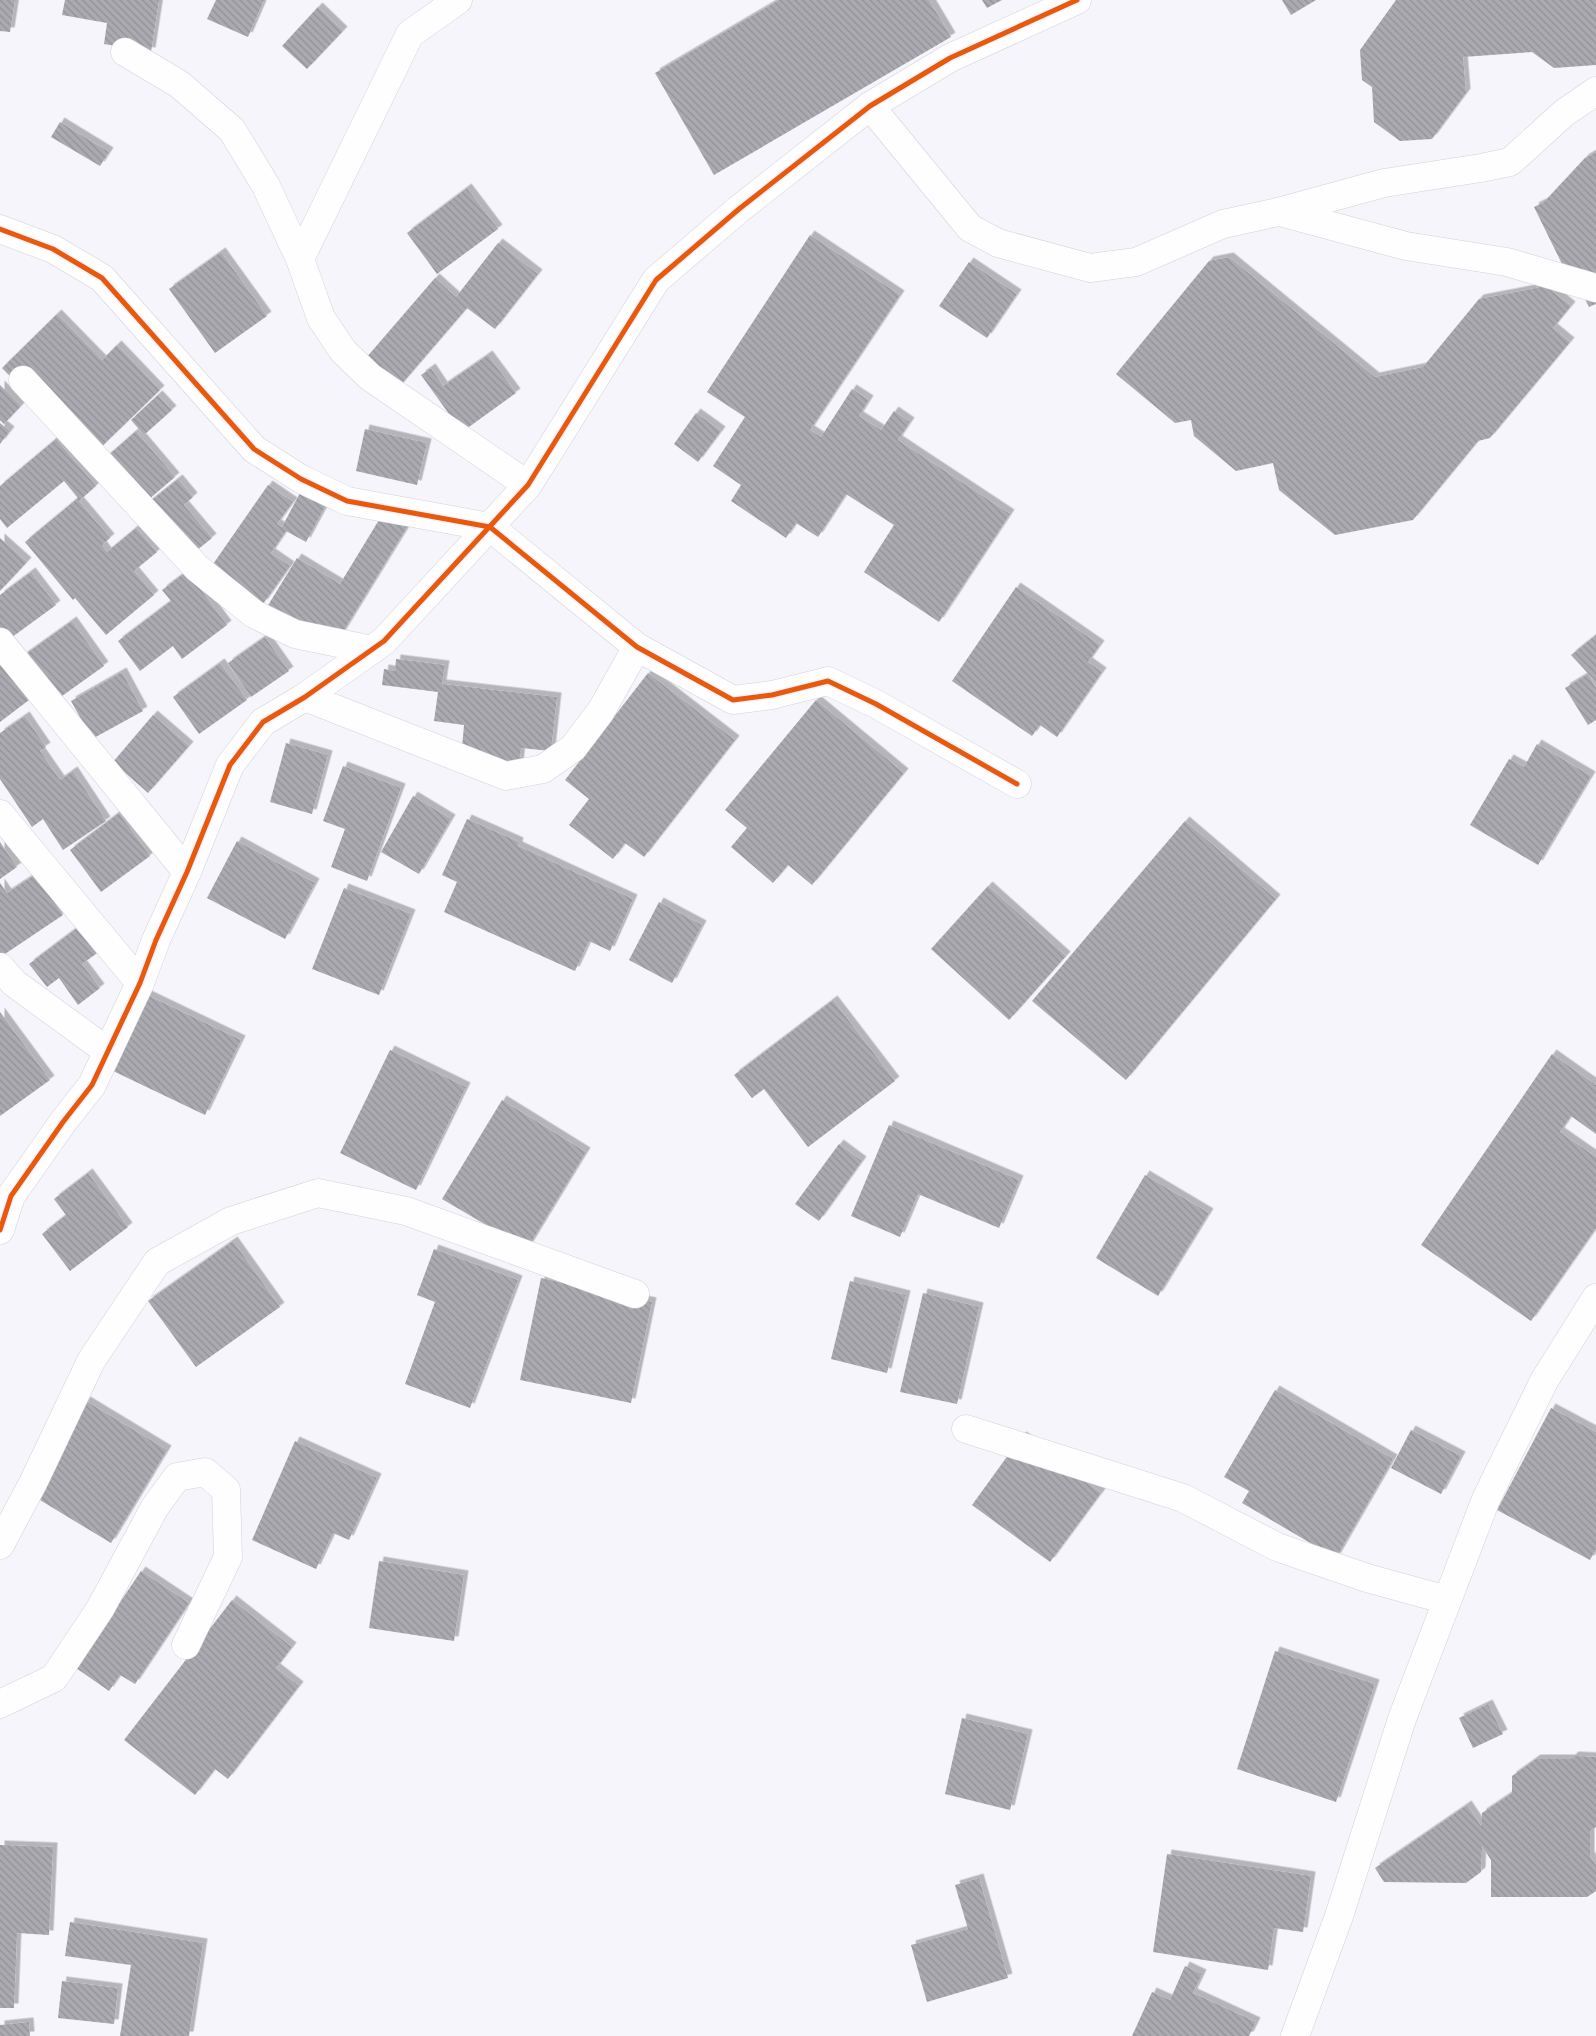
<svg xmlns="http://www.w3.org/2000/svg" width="1596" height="2036" viewBox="0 0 1596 2036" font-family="Literata,serif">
<defs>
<pattern id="building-back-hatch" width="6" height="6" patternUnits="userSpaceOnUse" patternTransform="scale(1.25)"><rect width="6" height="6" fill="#abaab1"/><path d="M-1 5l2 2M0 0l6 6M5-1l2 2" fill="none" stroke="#929197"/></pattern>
<filter id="shadow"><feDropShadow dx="4.5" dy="-4.5" stdDeviation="0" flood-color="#0004"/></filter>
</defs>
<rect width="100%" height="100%" fill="#f6f5fc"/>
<!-- building -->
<g fill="url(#building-back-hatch)" filter="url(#shadow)">
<polygon points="0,0 15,0 10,32 0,31"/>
<polygon points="65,0 159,0 151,52 104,44 107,23 62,15"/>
<polygon points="216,0 264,0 248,37 207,19"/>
<polygon points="779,0 929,0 951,37 714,175 655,73"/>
<polygon points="982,0 1002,0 987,8"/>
<polygon points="1282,0 1316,0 1291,15"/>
<polygon points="1396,0 1596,0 1596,65 1554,68 1532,52 1463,57 1466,93 1432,139 1400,141 1374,122 1372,87 1362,80 1360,50"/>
<polygon points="318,7 343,31 307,69 282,46"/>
<polygon points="60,122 109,152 100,166 51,137"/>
<polygon points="1596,152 1596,304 1589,307 1575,279 1564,268 1534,207 1544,202 1585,158"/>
<polygon points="467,188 498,229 437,274 407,233"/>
<polygon points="810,235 900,295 810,430 821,437 852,389 869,400 859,416 881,430 894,411 910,422 898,440 1010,514 939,622 864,572 894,525 846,494 818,537 796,523 786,538 731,501 741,485 713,466 745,417 707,392"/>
<polygon points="498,243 538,274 495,329 467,308 387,401 354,372 435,278 456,297"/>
<polygon points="221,252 267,316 215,353 169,289"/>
<polygon points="1229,257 1375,377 1423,367 1479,299 1546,286 1571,306 1553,328 1570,342 1490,438 1478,441 1413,520 1335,535 1279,490 1273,463 1236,471 1194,436 1191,420 1175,423 1116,374 1209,261"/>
<polygon points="969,262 1017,294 987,338 939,306"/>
<polygon points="57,314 102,360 117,345 160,390 90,458 2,368"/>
<polygon points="488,355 516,393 462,432 421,375 431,368 443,386"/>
<polygon points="0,385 21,406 4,424 0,420"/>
<polygon points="158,395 172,410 144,435 131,420"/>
<polygon points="696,413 721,431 698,462 674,444"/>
<polygon points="0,423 10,431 0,444"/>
<polygon points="365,429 427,443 417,485 356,471"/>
<polygon points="136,431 175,477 142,505 103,460"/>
<polygon points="56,439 96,486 79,501 110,538 102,545 107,552 136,528 157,552 134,571 154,595 106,635 75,598 73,600 25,542 78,498 64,481 7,528 0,519 0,486"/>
<polygon points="178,479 193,497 184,505 212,538 181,563 138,511"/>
<polygon points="268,485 293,502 277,524 282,527 301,491 326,505 306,542 286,531 271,553 290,566 263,604 211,567"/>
<polygon points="385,510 409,524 333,648 267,607 297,558 340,584"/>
<polygon points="0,538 27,562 0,591"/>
<polygon points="187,571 227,625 182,659 173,646 140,671 118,641 171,601 162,590"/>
<polygon points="31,572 56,605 4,643 0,638 0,595"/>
<polygon points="1016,587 1100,645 1088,662 1102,672 1057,737 1040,725 1032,736 952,681"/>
<polygon points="72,621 104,666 55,701 23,656"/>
<polygon points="1596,635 1596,682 1571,655"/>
<polygon points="265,637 289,671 251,697 228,663"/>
<polygon points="396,659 445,665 442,684 557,697 551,751 521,748 519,766 461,759 464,725 434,721 438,692 382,685 384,669 395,671"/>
<polygon points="0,660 29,700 0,722"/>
<polygon points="220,663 247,700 199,734 173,697"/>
<polygon points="122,672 143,711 92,739 71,701"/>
<polygon points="648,673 735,740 644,857 625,843 613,859 569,825 589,799 565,780"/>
<polygon points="1588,674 1596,688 1596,720 1588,725 1565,688"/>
<polygon points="816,700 904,773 812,885 788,865 773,883 731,847 747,828 725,810"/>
<polygon points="153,715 189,746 148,793 113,762"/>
<polygon points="25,716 46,747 40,751 60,780 73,771 106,821 63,850 43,819 32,827 0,779 0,733"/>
<polygon points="286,743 328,755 312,814 270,802"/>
<polygon points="1537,744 1591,776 1538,865 1470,825 1509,759 1524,767"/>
<polygon points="343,766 401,788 367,881 331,867 345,829 323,821"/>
<polygon points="413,796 451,819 419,874 381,852"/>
<polygon points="119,813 150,856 101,892 70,850"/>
<polygon points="467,819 519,842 518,846 633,899 610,951 589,941 575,971 444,912 457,882 442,875"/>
<polygon points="1185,821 1276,899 1126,1080 1032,1001"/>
<polygon points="237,841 315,883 285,939 207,898"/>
<polygon points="0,842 17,867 0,879"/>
<polygon points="36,874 63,915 2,956 0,954 0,883 7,893"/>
<polygon points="988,886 1066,956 1009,1020 931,949"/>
<polygon points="344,888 411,914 379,995 312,969"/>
<polygon points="659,902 702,925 672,983 629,960"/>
<polygon points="81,925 100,951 82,964 100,988 78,1005 59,978 47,987 29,964"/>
<polygon points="147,995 241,1040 205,1115 111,1070"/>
<polygon points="833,1000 895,1081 808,1147 764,1089 752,1098 734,1075"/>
<polygon points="0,1012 50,1080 0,1116"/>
<polygon points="390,1050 466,1087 416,1190 340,1153"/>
<polygon points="1552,1054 1596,1085 1596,1134 1571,1116 1560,1132 1596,1157 1596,1228 1531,1321 1421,1245"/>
<polygon points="502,1100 586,1152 527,1249 442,1199"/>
<polygon points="889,1125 1019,1180 999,1228 918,1194 900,1237 851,1216"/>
<polygon points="839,1144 862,1161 819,1221 795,1204"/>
<polygon points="88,1173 128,1227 70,1271 42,1234 66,1215 54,1199"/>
<polygon points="1145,1175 1209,1213 1158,1296 1096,1258"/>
<polygon points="233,1241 280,1307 196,1367 148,1301"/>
<polygon points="434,1249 518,1280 470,1408 405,1384 435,1302 417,1295"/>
<polygon points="541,1278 652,1302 631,1403 520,1380"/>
<polygon points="850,1281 906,1295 887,1373 831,1359"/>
<polygon points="923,1293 979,1307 957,1404 900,1392"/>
<polygon points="1275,1390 1393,1459 1336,1558 1242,1503 1249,1491 1224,1477"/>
<polygon points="86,1401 167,1450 111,1543 30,1494"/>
<polygon points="1551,1408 1596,1432 1596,1549 1590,1560 1497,1510"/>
<polygon points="1411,1430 1461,1456 1441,1494 1391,1468"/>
<polygon points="1022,1436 1101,1493 1050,1562 972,1505"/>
<polygon points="295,1441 377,1478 349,1540 333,1533 316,1569 252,1540"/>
<polygon points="379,1561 464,1575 454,1641 369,1628"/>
<polygon points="141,1571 189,1603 135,1684 120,1675 109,1691 76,1668"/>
<polygon points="232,1600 292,1647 276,1668 299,1686 228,1779 215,1769 195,1795 124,1740"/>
<polygon points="1275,1651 1375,1684 1336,1802 1237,1769"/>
<polygon points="1488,1704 1503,1734 1473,1748 1459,1718"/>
<polygon points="962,1718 1028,1734 1010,1810 945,1794"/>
<polygon points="1574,1756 1596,1757 1596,1827 1590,1831 1590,1856 1596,1865 1596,1891 1587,1897 1491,1897 1491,1860 1482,1846 1481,1872 1466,1883 1384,1882 1375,1868 1467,1805 1481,1826 1482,1813 1512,1793 1512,1776 1536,1759 1571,1759"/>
<polygon points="0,1845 53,1847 49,1935 17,1933 14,2008 0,2008"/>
<polygon points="1167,1854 1311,1876 1303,1932 1274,1928 1268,1970 1153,1952"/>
<polygon points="979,1878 1008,1978 927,2002 911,1945 968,1929 955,1885"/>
<polygon points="70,1922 203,1943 189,2036 120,2036 131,1965 65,1956"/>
<polygon points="1185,1966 1202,1974 1193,1993 1256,2022 1249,2036 1132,2036 1152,1992 1170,2000"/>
<polygon points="62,1981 118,1988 114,2024 58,2018"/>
<polygon points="29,2022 30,2036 0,2036 0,2025"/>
</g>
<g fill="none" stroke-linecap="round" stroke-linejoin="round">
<defs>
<g id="minor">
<polyline points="125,52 179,84 232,130 266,186 300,259 321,318 343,351 370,377 528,485"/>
<polyline points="870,106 970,228 998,243 1090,268 1136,262 1223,224 1278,212 1384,183 1481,168 1510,162 1564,113 1596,91"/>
<polyline points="1280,212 1406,246 1507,262 1596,288"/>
<polyline points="0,229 53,249 102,278 254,449 301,479 347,501 490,527 637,647 733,700 772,695 828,681 876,704 1017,784"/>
<polyline points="300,259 410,34 458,0"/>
<polyline points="23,380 197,568 254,614 295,634 372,650"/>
<polyline points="0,642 187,872"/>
<polyline points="305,697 506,776 543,769 573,748 601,711 637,647"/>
<polyline points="0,814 140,983"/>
<polyline points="0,967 14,983 107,1051"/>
<polyline points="0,1230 11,1196 63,1122 92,1085 140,983 156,940 187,872 230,765 263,722 305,697 384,641 528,485 656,280 739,209 870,106 950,58 1077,0"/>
<polyline points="966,1429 1183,1498 1277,1547 1367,1578 1447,1600"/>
<polyline points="0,1545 33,1483 91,1361 157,1262 231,1221 318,1193 406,1211 635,1294"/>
<polyline points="0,1704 54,1678 100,1609 155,1507 177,1477 205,1472 226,1490 228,1557 186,1645"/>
<polyline points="1295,2036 1339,1916 1402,1719 1486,1499 1544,1381 1596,1298"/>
</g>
</defs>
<!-- minor casing -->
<use href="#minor" stroke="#d2d1d8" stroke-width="29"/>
<!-- minor -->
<use href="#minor" stroke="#fefeff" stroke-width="28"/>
<defs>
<g id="cycleway">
<polyline points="0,229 53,249 102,278 254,449 301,479 347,501 490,527 637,647 733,700 772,695 828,681 876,704 1017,784"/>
<polyline points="0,1230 11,1196 63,1122 92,1085 140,983 156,940 187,872 230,765 263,722 305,697 384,641 528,485 656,280 739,209 870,106 950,58 1077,0"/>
</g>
</defs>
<!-- cycleway casing -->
<use href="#cycleway" stroke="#f5f2ff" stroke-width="8"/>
<!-- cycleway -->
<use href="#cycleway" stroke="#e8590c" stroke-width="5"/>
</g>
</svg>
